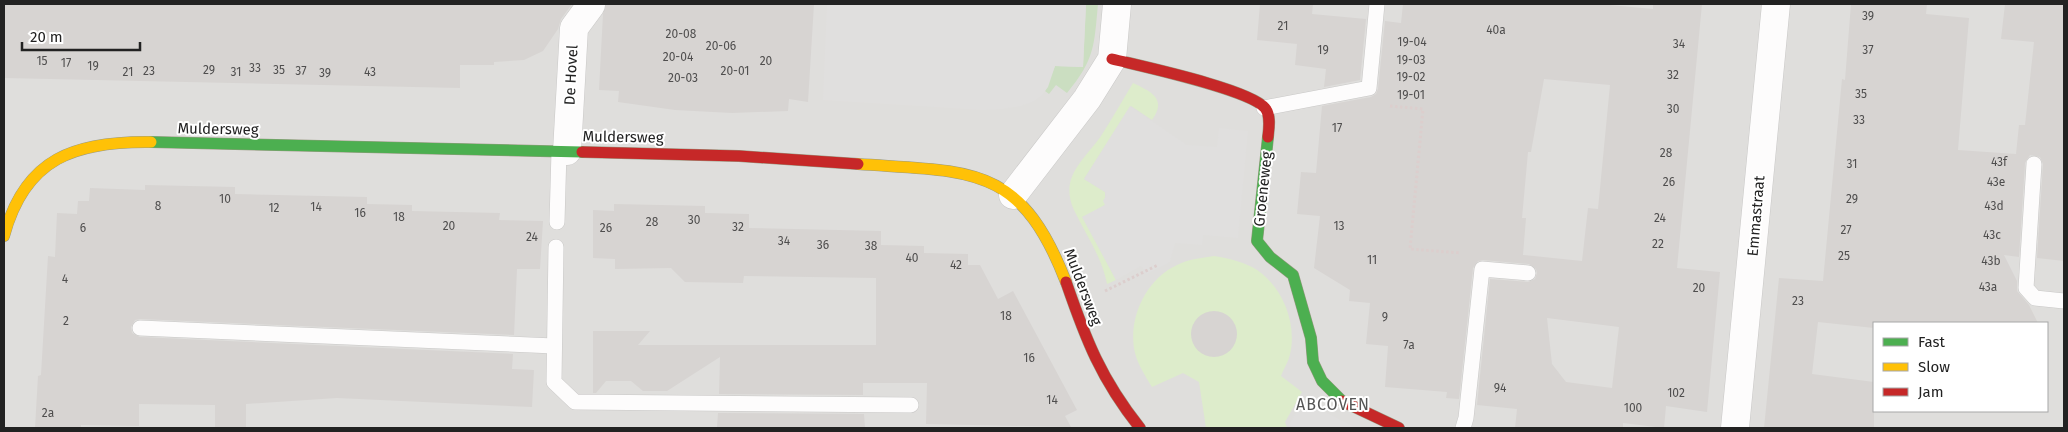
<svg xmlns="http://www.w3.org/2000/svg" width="2068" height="432" viewBox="0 0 2068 432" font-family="'Fira Sans',sans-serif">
<rect width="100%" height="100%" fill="#f0eeeb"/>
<!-- residential -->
<path fill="#dfdedc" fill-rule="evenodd" d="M4,4H2064V428H4ZM1874,323H2047V411H1874Z"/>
<!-- grass -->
<g fill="#ddeccb">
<path d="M1133,83C1152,92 1167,99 1152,120L1131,106L1084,179L1105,192V205L1083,217L1116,280L1107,284C1102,257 1086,235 1074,210C1059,177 1084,160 1101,136C1112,119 1122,101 1133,83Z"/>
<path d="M1214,256C1227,258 1240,261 1252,267C1282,283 1299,325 1289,358C1287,364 1283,370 1281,376L1302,392L1285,422L1287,428H1206L1199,382L1183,373L1152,387C1146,377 1138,365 1135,353C1127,319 1146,279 1177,265C1189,259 1201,258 1214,256Z"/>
</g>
<!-- forest -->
<path fill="#cbdec1" d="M1086,4H1098C1094,46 1095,59 1067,93L1056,85L1049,94L1045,91L1055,66L1083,67Z"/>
<!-- parking -->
<g fill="#e0dfde">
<polygon points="827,4 1086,4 1083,67 1055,66 1048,87 1042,95 1034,101 1021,106 1002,109 983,110 823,100"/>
<polygon points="1130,106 1187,145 1217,147 1219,128 1248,131 1238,238 1203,235 1202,245 1175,243 1170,262 1146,274 1141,266 1116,280 1082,217 1105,205 1103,201 1106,196 1105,192 1084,179"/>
<polygon points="1302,400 1356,428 1295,428 1289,425"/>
</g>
<!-- building -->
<g fill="#d7d4d2" fill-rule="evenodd">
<polygon points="4,4 572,4 561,19 558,29 543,51 524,60 494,62 494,65 460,65 460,88 4,78"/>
<polygon points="606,4 814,4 808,102 789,99 788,111 732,113 675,110 618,102 619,91 599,90 603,14"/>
<polygon points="1260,4 1313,4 1312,14 1366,19 1360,80 1324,87 1326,69 1295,65 1297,44 1257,40"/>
<path d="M1403,4H1599L1653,9V4H1702L1677,268L1720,272L1707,412L1666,406L1664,428L1623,423V428H1515L1517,409L1477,405L1490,279L1528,282L1535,279L1537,273L1536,269L1529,264L1483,260L1478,261L1473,268L1459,399L1446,398L1447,392L1385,387L1388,346L1366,344L1370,303L1349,301L1350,290L1314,268L1320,216L1297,214L1301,172L1316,173L1322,106L1371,97L1376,94L1378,89L1385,21L1401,23ZM1544,79L1610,85L1598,209L1588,208L1582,261L1523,255L1526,218H1522L1528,152H1531ZM1547,318L1619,327L1612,388L1566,382L1552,364Z"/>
<polygon points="1851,4 1927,4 1926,14 1969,18 1958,150 2016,154 2019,125 2025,125 2034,42 2001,39 2005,4 2064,4 2064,261 2037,258 2043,164 2040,157 2030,155 2025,163 2019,257 2004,255 2017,281 2017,291 2029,305 2038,323 1874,323 1874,328 1818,322 1812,374 1874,382 1874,428 1764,428 1779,278 1823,281 1842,79 1845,80"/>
<polygon points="145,185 235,187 235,194 367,197 367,204 412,205 412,211 500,213 499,220 543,221 540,269 517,269 514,335 140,319 135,320 131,327 132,333 140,337 513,354 512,369 534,370 532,407 337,398 246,404 246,428 215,428 215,405 139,404 139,426 81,425 81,428 35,428 38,376 41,375 48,256 55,257 57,213 77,214 78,201 89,201 90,188 145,190"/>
<polygon points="614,204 705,206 705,213 749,214 749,228 881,231 881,245 924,246 924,253 968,254 968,265 980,265 998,299 1013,291 1077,410 1065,416 1071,427 926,424 927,383 863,383 863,395 719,394 720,357 667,391 643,391 631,381 606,381 596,393 593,393 593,331 650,331 638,345 876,345 876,278 744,276 743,283 685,282 671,268 615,269 615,259 593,258 593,210 614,211"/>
<circle cx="1214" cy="334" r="23"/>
<polygon points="718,413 864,414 865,428 717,428"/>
</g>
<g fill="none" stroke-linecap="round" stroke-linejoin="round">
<defs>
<g id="lane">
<polyline points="1264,108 1369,88 1377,4"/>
<polyline points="2034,164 2026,288 2035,298 2064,301"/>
<polyline points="557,222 559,151"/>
<polyline points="556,247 554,382 575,402 911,405"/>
<polyline points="140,328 554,346"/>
<polyline points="1463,428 1466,418 1482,269 1528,273"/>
</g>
<g id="street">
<polyline points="567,151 574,28 591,5"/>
<polyline points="1013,195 1087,99 1112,59 1117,4"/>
<polyline points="1735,428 1776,4"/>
</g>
<g id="fast">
<polyline points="1268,137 1257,241 1270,257 1293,275 1311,338 1313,362 1322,381 1342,401"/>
<polyline points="151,142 582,152"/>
</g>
<g id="slow">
<path d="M858,164C971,172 1020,163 1066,282"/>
<path d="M4,236C25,158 75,141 151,142"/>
</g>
<g id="jam">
<path d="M1112,59C1140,66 1249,89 1265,108C1271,115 1269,128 1268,137"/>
<polyline points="582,152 739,156 858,164"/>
<path d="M1066,282C1086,340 1101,379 1140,428"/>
<polyline points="1342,401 1399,428"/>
</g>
</defs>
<!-- lane casing -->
<use href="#lane" stroke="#c9c8c7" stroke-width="16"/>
<!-- street casing -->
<use href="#street" stroke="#c9c8c7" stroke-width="29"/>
<!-- fast casing -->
<use href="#fast" stroke="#999a82" stroke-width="12"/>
<!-- slow casing -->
<use href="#slow" stroke="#999a82" stroke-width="12"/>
<!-- jam casing -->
<use href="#jam" stroke="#999a82" stroke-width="12"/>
<!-- path -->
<g stroke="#dccecd" stroke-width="3" stroke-dasharray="2.5 2.5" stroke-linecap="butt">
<polyline points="1390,106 1423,109 1410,249 1461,253"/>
<polyline points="1105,291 1158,265"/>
</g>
<!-- lane -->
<use href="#lane" stroke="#fdfcfc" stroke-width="15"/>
<!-- street -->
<use href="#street" stroke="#fdfcfc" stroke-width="28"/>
<!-- fast -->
<use href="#fast" stroke="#4caf50" stroke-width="11"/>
<!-- slow -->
<use href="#slow" stroke="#ffc107" stroke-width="11"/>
<!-- jam -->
<use href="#jam" stroke="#c62828" stroke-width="11"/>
</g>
<g text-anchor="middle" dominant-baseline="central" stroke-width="4" stroke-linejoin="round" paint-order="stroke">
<!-- number labels -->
<g font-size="12" fill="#4f4e4e">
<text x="1868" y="16">39</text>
<text x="1283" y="26">21</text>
<text x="1496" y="30">40a</text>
<text x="681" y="34">20-08</text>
<text x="1412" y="42">19-04</text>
<text x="1679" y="44">34</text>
<text x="721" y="46">20-06</text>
<text x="1323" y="50">19</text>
<text x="1868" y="50">37</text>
<text x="678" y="57">20-04</text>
<text x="1411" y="60">19-03</text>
<text x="42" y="61">15</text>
<text x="766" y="61">20</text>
<text x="66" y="63">17</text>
<text x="93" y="66">19</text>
<text x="255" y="68">33</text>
<text x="209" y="70">29</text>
<text x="279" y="70">35</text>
<text x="149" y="71">23</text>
<text x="301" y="71">37</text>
<text x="735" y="71">20-01</text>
<text x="128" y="72">21</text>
<text x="236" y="72">31</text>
<text x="370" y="72">43</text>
<text x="325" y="73">39</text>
<text x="1673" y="75">32</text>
<text x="1411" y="77">19-02</text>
<text x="683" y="78">20-03</text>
<text x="1861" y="94">35</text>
<text x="1411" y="95">19-01</text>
<text x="1673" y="109">30</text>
<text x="1859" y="120">33</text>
<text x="1337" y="128">17</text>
<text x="1666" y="153">28</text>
<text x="1999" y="162">43f</text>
<text x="1852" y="164">31</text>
<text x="1669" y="182">26</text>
<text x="1996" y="182">43e</text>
<text x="225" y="199">10</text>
<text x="1852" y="199">29</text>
<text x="158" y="206">8</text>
<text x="1994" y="206">43d</text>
<text x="316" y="207">14</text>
<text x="274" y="208">12</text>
<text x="360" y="213">16</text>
<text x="399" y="217">18</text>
<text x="1660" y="218">24</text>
<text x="694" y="220">30</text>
<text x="652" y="222">28</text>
<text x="449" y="226">20</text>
<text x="1339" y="226">13</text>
<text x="738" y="227">32</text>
<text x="83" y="228">6</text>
<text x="606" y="228">26</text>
<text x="1846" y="230">27</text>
<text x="1992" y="235">43c</text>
<text x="532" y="237">24</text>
<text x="784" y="241">34</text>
<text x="1658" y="244">22</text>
<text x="823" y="245">36</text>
<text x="871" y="246">38</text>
<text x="1844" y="256">25</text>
<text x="912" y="258">40</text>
<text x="1372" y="260">11</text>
<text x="1991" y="261">43b</text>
<text x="956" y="265">42</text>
<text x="65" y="279">4</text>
<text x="1988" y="287">43a</text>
<text x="1699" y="288">20</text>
<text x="1798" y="301">23</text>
<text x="1006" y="316">18</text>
<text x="1385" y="317">9</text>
<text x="66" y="321">2</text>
<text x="1409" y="345">7a</text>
<text x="1029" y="358">16</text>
<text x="1500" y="388">94</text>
<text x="1676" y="393">102</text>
<text x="1052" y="400">14</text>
<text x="1633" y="408">100</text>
<text x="48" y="413">2a</text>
</g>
<!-- street labels -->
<g font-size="15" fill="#222" stroke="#fff">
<text transform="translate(571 75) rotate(-87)">De Hovel</text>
<text transform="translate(218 129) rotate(1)">Muldersweg</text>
<text transform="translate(623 137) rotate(1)">Muldersweg</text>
<text transform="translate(1263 189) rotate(-84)">Groeneweg</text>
<text transform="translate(1756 216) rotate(-85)">Emmastraat</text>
<text transform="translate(1083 287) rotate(69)">Muldersweg</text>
</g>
<!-- neighbourhood labels -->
<g font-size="16" letter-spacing="1" fill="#555" stroke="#fff">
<text x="1333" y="404">ABCOVEN</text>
</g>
</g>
<!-- border -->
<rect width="2068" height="432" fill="none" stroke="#222222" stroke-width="10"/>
<!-- legend -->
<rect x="1873" y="322" width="175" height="90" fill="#ffffff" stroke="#a7a7a7"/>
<rect x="1883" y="338" width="25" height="8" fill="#4caf50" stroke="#a7a7a7"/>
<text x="1918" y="347" font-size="15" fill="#222222">Fast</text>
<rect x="1883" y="363" width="25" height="8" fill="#ffc107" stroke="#a7a7a7"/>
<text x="1918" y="372" font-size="15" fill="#222222">Slow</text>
<rect x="1883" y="388" width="25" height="8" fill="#c62828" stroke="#a7a7a7"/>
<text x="1918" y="397" font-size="15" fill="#222222">Jam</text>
<!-- scale -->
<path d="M22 42v8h118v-8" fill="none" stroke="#222222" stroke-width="2.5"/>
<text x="30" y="42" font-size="15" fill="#222222" stroke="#ffffff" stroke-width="4" paint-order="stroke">20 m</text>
</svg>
